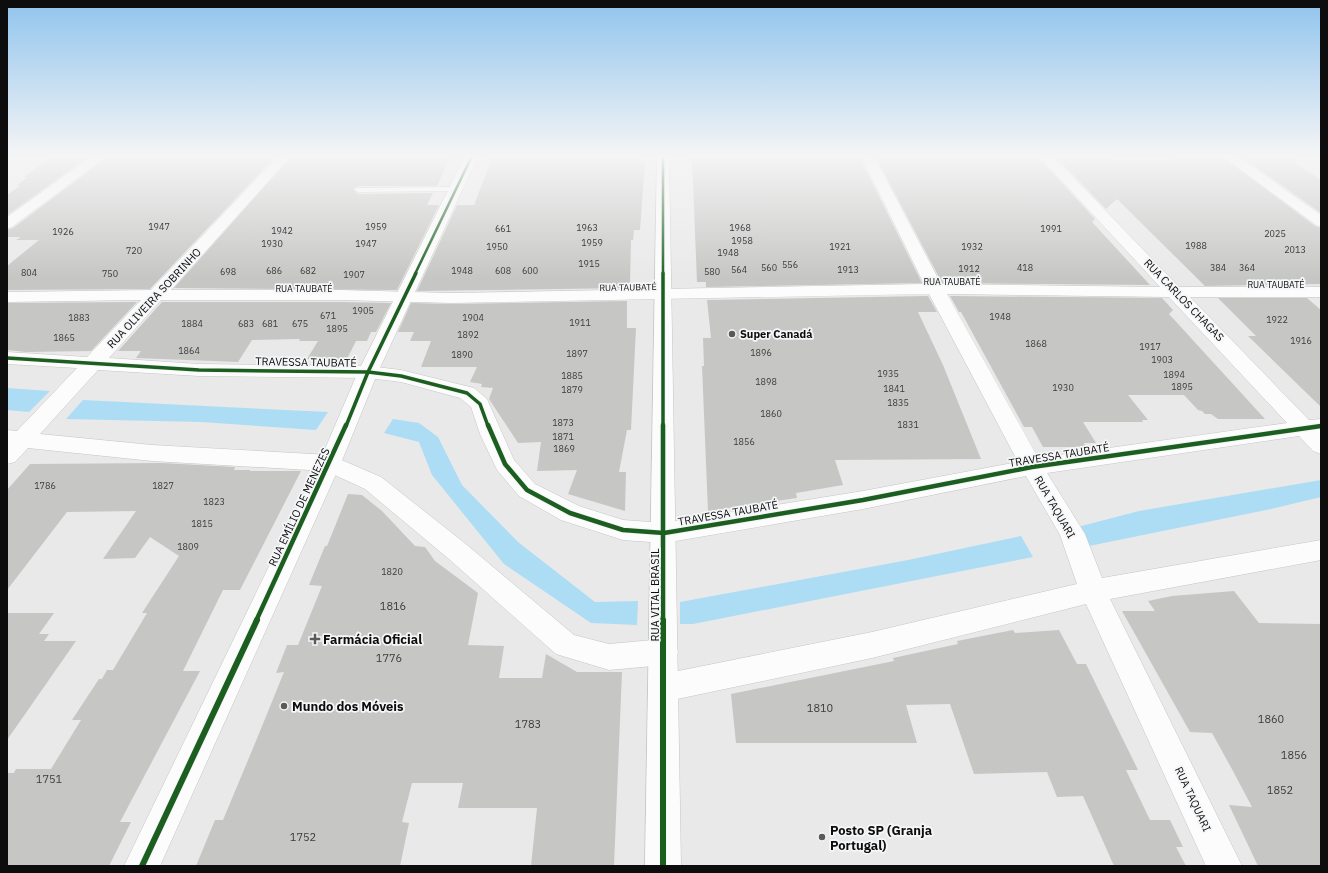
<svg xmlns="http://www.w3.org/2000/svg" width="1328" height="873" viewBox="0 0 1328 873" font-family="'IBM Plex Sans',sans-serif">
<rect width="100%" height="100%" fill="#e9e9e9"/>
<!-- water -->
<g fill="#acddf5">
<polygon points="7,388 50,391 29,412 7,410"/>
<polygon points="83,400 328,412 316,430 201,422 66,419"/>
<polygon points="393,419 419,423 438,437 462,485 518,542 595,602 638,601 637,625 591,623 504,564 432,475 419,442 384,433"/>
<polygon points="1321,480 1321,497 1271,509 1079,548 1070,529 1139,511"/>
<polygon points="1021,536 1033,557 693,624 680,624 680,602 908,560"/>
</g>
<!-- building -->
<g fill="#c6c6c5">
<polygon points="217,156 276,156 150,289 7,290 7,266 39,240 16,240 21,237 7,237 7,230 13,228 108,157"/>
<polygon points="292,156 451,156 437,186 358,186 353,189 358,194 433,193 427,205 439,205 397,290 174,288"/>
<polygon points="493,156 549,156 548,158 639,156 639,162 645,162 640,230 634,230 633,240 631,240 630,283 627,283 627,288 417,291 457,205 474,205"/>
<polygon points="692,156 860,158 922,283 706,287 706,282 697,282"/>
<polygon points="879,156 1038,157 1095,219 1092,222 1150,285 942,283 876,157"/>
<polygon points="1061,156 1105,157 1111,161 1176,160 1171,156 1221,156 1315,226 1321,228 1321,284 1205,286 1117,199 1106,209 1056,157 1062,157"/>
<polygon points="1240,156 1285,156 1321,180 1321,213"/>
<polygon points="51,157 88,157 7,215 7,195 21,185 16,186 28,177 24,177"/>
<polygon points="928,296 937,312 918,312 943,365 981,459 835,460 843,485 796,493 797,498 708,511 702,366 704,366 703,338 711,338 707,300"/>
<polygon points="950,296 1162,298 1173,310 1169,314 1265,419 1218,419 1211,414 1205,414 1202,411 1198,410 1184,395 1128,395 1148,420 1142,420 1143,422 1083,422 1096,443 1084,443 1086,447 1043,447 1032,427 1024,427 961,312 959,312"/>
<polygon points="1218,298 1307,298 1321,310 1321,407 1248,336 1256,336"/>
<polygon points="627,301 627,328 636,328 631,430 627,430 619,472 626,472 625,511 568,494 577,470 537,471 541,442 518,443 489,399 493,388 481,387 482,384 470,382 477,367 421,367 431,341 410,341 414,332 398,332 411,303 451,304"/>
<polygon points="137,302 91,351 26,352 7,350 7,303"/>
<polygon points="162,302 341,302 391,303 376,332 371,332 367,341 356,341 347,359 307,359 318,341 299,341 300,339 252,340 238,362 136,358 141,351 118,351"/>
<polygon points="162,463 235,467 234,470 250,470 250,471 301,471 240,590 223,590 183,671 200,671 120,822 131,822 109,866 7,866 7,773 14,773 16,769 51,769 81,720 72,720 99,679 102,679 107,670 113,670 147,613 142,613 179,556 150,537 135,558 103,559 136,511 67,512 7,590 7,490 30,464"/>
<polygon points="348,494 362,495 382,511 415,546 425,547 435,561 478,593 468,645 504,646 499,678 542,678 546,654 577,672 622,672 614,866 531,866 537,808 458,808 463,783 412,783 402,822 409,823 400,866 196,866 215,820 223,820 256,741 284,672 276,673 287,645 298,645 322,586 309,585 325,546 327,546"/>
<polygon points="1234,591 1259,623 1321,624 1321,866 1258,866 1229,805 1252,807 1233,771 1212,733 1190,732 1122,611 1155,611 1148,601 1172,596"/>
<polygon points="7,613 54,613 39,634 49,634 44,641 76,641 7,740"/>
<polygon points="1013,630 1015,633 1059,630 1077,664 1086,664 1138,770 1126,770 1150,820 1170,820 1183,847 1176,847 1186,866 1114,866 1083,796 1057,797 1047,772 974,774 950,704 906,705 917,743 736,743 731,694 894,661 893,658 958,644 957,641"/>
</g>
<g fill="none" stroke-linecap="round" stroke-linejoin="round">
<defs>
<polygon id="service" points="456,187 460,189 459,191 358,192 354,190 358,188"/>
<g id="minor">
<polygon points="92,156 107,156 12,227 7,229 7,217"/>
<path d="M278,156H291L171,290H341L451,293L924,284L861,156H874L941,284L1160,287L1039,156H1053L1179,287H1321V297H1190L1309,420L1321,419V454L1313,451L1299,436L1047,473L1085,534L1102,578L1321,540V560L1110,599L1242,866H1206L1086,604L872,658L663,702L652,698L648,688L652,678L663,674L872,632L1077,584L1060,535L1026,476L863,509L664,543L623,540L561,520L519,496L497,470L480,434L471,407L460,398L401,382L368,378L199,376L98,370L40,434L152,445L330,455L381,477L467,545L574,635L609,644L664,639L674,643L678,652L674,661L664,665L609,670L556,654L449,559L365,489L326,471L152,461L28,448L15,462L7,464V430L17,431L77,368L7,364V352L87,357L141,300L7,302V292L151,290ZM929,294L1018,462L863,491L664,523L623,520L579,506L535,484L514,460L487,399L474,388L401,370L368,366L199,364L109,358L161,300H341L451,303ZM947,294L1169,297L1287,423L1038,458Z"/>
<polygon points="1222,156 1237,156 1321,215 1321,227 1316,225"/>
</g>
<g id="tertiary">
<polygon points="465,156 478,156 378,372 341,463 160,866 124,866 319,463 358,372"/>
<polygon points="657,156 669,156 681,866 645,866"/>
</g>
</defs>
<!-- service casing -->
<use href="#service" stroke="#c5c5c5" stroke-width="1"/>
<!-- minor casing -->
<use href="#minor" stroke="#c5c5c5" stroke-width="1"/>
<!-- tertiary casing -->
<use href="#tertiary" stroke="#c5c5c5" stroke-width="1"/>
<!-- service -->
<use href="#service" fill="#fcfcfc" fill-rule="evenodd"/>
<!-- minor -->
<use href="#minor" fill="#fcfcfc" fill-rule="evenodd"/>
<!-- tertiary -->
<use href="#tertiary" fill="#fcfcfc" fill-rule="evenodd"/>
<defs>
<g id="cycleway-far3">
<polyline points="663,156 663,274"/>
<polyline points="415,274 472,156"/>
</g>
<g id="cycleway-far2">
<polyline points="663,273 663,426"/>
<polyline points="7,358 199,370 368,372 401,376 467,393 480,404 488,426"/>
<polyline points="346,426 368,372 416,273"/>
</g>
<g id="cycleway-far1">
<polyline points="488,425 505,464 527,490 570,513 623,530 664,533 863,500 1032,467 1321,426"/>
<polyline points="663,425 663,621"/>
<polyline points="256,621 346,425"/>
</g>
<g id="cycleway">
<polyline points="663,620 663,866"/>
<polyline points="142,866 257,620"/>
</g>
</defs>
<!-- cycleway-far3 casing -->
<use href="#cycleway-far3" stroke="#f5f6f7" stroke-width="4"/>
<!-- cycleway-far2 casing -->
<use href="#cycleway-far2" stroke="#f5f6f7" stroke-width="5.5"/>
<!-- cycleway-far1 casing -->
<use href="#cycleway-far1" stroke="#f5f6f7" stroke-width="7"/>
<!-- cycleway casing -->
<use href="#cycleway" stroke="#f5f6f7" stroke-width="8"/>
<!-- cycleway-far3 -->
<use href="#cycleway-far3" stroke="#1b5e20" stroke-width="2.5"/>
<!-- cycleway-far2 -->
<use href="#cycleway-far2" stroke="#1b5e20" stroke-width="3.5"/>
<!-- cycleway-far1 -->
<use href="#cycleway-far1" stroke="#1b5e20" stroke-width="4.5"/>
<!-- cycleway -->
<use href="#cycleway" stroke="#1b5e20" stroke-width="6"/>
</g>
<!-- sky -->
<linearGradient id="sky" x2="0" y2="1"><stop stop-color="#90c4ed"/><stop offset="0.56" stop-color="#f5f5f5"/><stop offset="1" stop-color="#f5f5f5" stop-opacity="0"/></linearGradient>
<rect width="1328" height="278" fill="url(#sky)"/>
<!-- markers -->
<g fill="#5a5a5b" stroke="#f5f6f7" stroke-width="1.5">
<circle cx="732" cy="334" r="4"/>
<path d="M313 633h4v4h4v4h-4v4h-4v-4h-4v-4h4z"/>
<circle cx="284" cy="706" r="4"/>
<circle cx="822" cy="837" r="4"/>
</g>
<g text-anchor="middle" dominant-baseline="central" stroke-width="3.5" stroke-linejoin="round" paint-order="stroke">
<!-- number labels -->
<g font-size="9" fill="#3b3b3c">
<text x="159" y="226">1947</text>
<text x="376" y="226">1959</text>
<text x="587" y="227">1963</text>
<text x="740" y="227">1968</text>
<text x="503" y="228">661</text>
<text x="1051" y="228">1991</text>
<text x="282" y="230">1942</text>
<text x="63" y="231">1926</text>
<text x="1275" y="233">2025</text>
<text x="742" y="240">1958</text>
<text x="592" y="242">1959</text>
<text x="272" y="243">1930</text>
<text x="366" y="243">1947</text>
<text x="1196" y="245">1988</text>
<text x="497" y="246">1950</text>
<text x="840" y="246">1921</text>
<text x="972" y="246">1932</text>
<text x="1295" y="249">2013</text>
<text x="134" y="250">720</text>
<text x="728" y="252">1948</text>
<text x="589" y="263">1915</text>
<text x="790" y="264">556</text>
<text x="769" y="267">560</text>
<text x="1025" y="267">418</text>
<text x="1218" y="267">384</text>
<text x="1247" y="267">364</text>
<text x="969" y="268">1912</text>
<text x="739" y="269">564</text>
<text x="848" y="269">1913</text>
<text x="274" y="270">686</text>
<text x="308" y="270">682</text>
<text x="462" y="270">1948</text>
<text x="503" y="270">608</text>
<text x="530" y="270">600</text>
<text x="228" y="271">698</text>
<text x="712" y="271">580</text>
<text x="29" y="272">804</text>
<text x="110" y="273">750</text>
<text x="354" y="274">1907</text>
<text x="363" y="310">1905</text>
<text x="328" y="315">671</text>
<text x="1000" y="316">1948</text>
<text x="79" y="317">1883</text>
<text x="473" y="317">1904</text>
<text x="1277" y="319">1922</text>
<text x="580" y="322">1911</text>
<text x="192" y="323">1884</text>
<text x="246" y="323">683</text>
<text x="270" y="323">681</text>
<text x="300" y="323">675</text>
<text x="337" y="328">1895</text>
<text x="468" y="334">1892</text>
<text x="64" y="337">1865</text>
<text x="1301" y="340">1916</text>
<text x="1036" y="343">1868</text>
<text x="1150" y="346">1917</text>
<text x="189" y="350">1864</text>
<text x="761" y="352">1896</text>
<text x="577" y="353">1897</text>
<text x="462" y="354">1890</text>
<text x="1162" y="359">1903</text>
<text x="888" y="373">1935</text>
<text x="1174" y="374">1894</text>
<text x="572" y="375">1885</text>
<text x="766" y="381">1898</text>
<text x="1182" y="386">1895</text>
<text x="1063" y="387">1930</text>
<text x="894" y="388">1841</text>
<text x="572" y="389">1879</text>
<text x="898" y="402">1835</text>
<text x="771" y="413">1860</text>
<text x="563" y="422">1873</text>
<text x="908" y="424">1831</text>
<text x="563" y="436">1871</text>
<text x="744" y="441">1856</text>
<text x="564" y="448">1869</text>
<text x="45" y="485">1786</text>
<text x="163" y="485">1827</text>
<text x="214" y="501">1823</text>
<text x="202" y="523">1815</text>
<text x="188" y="546">1809</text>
<text x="392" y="571">1820</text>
</g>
<!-- far-street labels -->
<g font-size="9" fill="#0d0d0e" stroke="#f5f6f7">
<text x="952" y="281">RUA TAUBATÉ</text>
<text x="1276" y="284">RUA TAUBATÉ</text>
<text transform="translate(628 287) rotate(-1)">RUA TAUBATÉ</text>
<text x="304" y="288">RUA TAUBATÉ</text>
</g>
<!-- street labels -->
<g font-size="11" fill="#0d0d0e" stroke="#f5f6f7">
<text transform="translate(154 298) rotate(-47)">RUA OLIVEIRA SOBRINHO</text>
<text transform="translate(1184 300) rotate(46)">RUA CARLOS CHAGAS</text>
<text transform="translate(306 362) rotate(1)">TRAVESSA TAUBATÉ</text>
<text transform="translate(1059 455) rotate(-9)">TRAVESSA TAUBATÉ</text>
<text transform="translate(299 507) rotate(-65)">RUA EMÍLIO DE MENEZES</text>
<text transform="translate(1055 507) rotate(60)">RUA TAQUARI</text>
<text transform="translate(728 513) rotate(-10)">TRAVESSA TAUBATÉ</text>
<text transform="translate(655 595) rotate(-90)">RUA VITAL BRASIL</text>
<text transform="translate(1193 799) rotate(65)">RUA TAQUARI</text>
</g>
<!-- poi labels -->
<g font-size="11" font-weight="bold" fill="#0d0d0e" stroke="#f5f6f7" text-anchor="start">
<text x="740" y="334">Super Canadá</text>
</g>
<!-- near-number labels -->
<g font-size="11" fill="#3b3b3c">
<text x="393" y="606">1816</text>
<text x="389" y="658">1776</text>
<text x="820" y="708">1810</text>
<text x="1271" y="719">1860</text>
<text x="528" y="724">1783</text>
<text x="1294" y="755">1856</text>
<text x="49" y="779">1751</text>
<text x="1280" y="790">1852</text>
<text x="303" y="837">1752</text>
</g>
<!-- near-poi labels -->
<g font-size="13" font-weight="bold" fill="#0d0d0e" stroke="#f5f6f7" text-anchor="start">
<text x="323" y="639">Farmácia Oficial</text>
<text x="292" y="706">Mundo dos Móveis</text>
<text x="830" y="830">Posto SP (Granja<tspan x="830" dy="15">Portugal)</tspan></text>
</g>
</g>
<!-- border -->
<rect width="1328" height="873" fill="none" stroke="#0d0d0e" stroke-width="16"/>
</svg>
